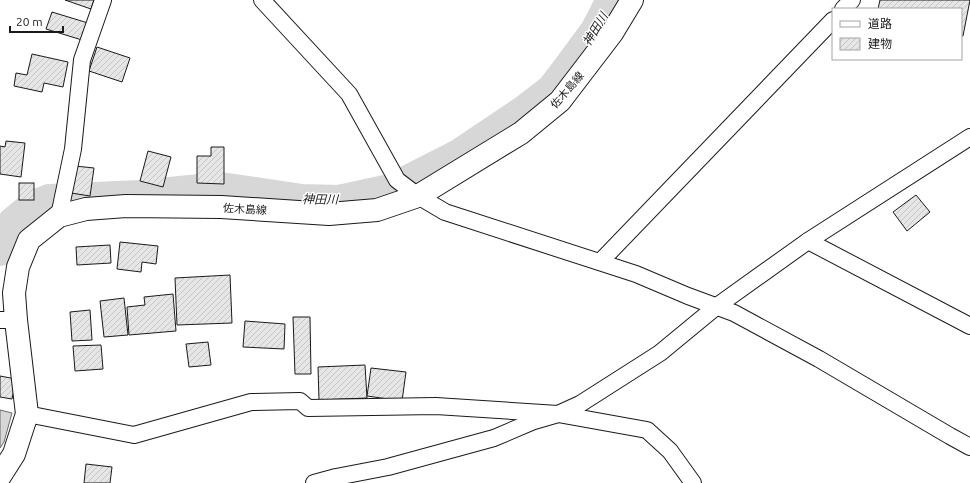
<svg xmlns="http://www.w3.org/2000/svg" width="970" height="483" viewBox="0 0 970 483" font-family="Ubuntu,'Noto Sans JP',sans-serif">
<defs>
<pattern id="building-hatch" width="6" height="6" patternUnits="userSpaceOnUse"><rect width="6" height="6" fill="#e6e6e6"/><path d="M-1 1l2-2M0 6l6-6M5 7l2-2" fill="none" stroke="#c5c5c5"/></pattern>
</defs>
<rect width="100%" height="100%" fill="#fff"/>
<!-- water -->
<polygon fill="#d7d7d7" stroke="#6a6a6a" points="0,410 12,413 4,442 0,448"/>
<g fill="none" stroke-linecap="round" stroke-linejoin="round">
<!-- river -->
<polyline stroke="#d7d7d7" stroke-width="32" points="0,250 13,223 34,206 49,200 140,196 220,188 302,200 339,201 390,190 459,155 526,110 552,90 568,69 596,31 612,0"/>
</g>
<!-- building -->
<g fill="url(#building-hatch)" stroke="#1a1a1a">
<polygon points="65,0 94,0 91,9"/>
<polygon points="880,0 970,0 963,36 961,36 961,9 878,9"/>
<polygon points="52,12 88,23 82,40 46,29"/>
<polygon points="97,47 130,58 122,82 89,71"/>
<polygon points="32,54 68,62 63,87 44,83 42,92 14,86 16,73 27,75"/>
<polygon points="6,141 25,143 21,177 0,174 0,146 5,147"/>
<polygon points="211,147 224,147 224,184 197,183 197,156 211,156"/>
<polygon points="148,151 171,157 163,187 140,181"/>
<polygon points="75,166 94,168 90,196 71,193"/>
<rect x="19" y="183" width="15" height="17"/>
<polygon points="916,195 930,212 907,231 893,212"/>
<polygon points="120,242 158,246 156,264 142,262 141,272 117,269"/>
<polygon points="110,245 111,263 77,265 76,247"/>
<polygon points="230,275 232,323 177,325 175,278"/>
<polygon points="173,294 176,331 129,335 127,307 145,305 144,297"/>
<polygon points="124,298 128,335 104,337 100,301"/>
<polygon points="90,310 92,340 72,341 70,312"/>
<polygon points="293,317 310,317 311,374 295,374"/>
<polygon points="245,321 285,324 284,349 243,347"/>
<polygon points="208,342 211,365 189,367 186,344"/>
<polygon points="101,345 103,369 75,371 73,346"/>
<polygon points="365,365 367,398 319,400 318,367"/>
<polygon points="371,368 406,372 402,401 367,396"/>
<polygon points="0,376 16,379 12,399 0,397"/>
<polygon points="86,464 112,467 110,483 84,483"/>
</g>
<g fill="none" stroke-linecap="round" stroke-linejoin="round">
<defs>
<g id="minor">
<polyline points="262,0 349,94 397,180 418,196 445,212 636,274 688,296 734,313 819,359 950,436 970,447"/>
<polyline points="843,9 852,0"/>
<polyline points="59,216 73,149 82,60 103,0"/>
<polyline points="808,241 970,326"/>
<polyline points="600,262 833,20"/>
<polyline points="0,320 16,320"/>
<polyline points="27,414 134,435 251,402 300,401 308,408 436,406 558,414 647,430 670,451 693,483"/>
<polyline points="314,483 336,477 388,467 494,438 534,421 558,414 580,404 660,353 717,306 808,241 970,137"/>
</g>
<polyline id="secondary" points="0,476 14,454 27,414 16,320 14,293 18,267 29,240 59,216 86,209 126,206 221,207 329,214 377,210 418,196 521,133 560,101 612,33 632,0"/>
</defs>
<!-- minor casing -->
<use href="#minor" stroke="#1a1a1a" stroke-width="18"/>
<!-- secondary casing -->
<use href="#secondary" stroke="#1a1a1a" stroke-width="24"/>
<!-- minor -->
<use href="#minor" stroke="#fff" stroke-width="16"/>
<!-- secondary -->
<use href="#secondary" stroke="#fff" stroke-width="22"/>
</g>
<g text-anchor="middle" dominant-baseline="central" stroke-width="3" stroke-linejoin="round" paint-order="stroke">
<!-- street labels -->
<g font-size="11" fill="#1a1a1a" stroke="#fff">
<text transform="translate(567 90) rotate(-49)">佐木島線</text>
<text transform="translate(245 209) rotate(3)">佐木島線</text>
</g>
<!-- water labels -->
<g font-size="12" font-style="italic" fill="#1a1a1a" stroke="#fff">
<text transform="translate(595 29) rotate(-59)">神田川</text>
<text transform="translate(320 199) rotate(1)">神田川</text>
</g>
</g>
<!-- legend -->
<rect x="832" y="8" width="130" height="52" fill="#ffffff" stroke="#a3a3a3"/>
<rect x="840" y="21" width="20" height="6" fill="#ffffff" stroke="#a3a3a3"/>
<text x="868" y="28" font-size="12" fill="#1a1a1a">道路</text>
<rect x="840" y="38" width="20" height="12" fill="url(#building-hatch)" stroke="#a3a3a3"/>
<text x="868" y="48" font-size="12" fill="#1a1a1a">建物</text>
<!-- scale -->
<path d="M10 26v6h53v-6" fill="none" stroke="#1a1a1a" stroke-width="2"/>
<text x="16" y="26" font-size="12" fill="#1a1a1a" stroke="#ffffff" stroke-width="3" paint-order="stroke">20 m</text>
</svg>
